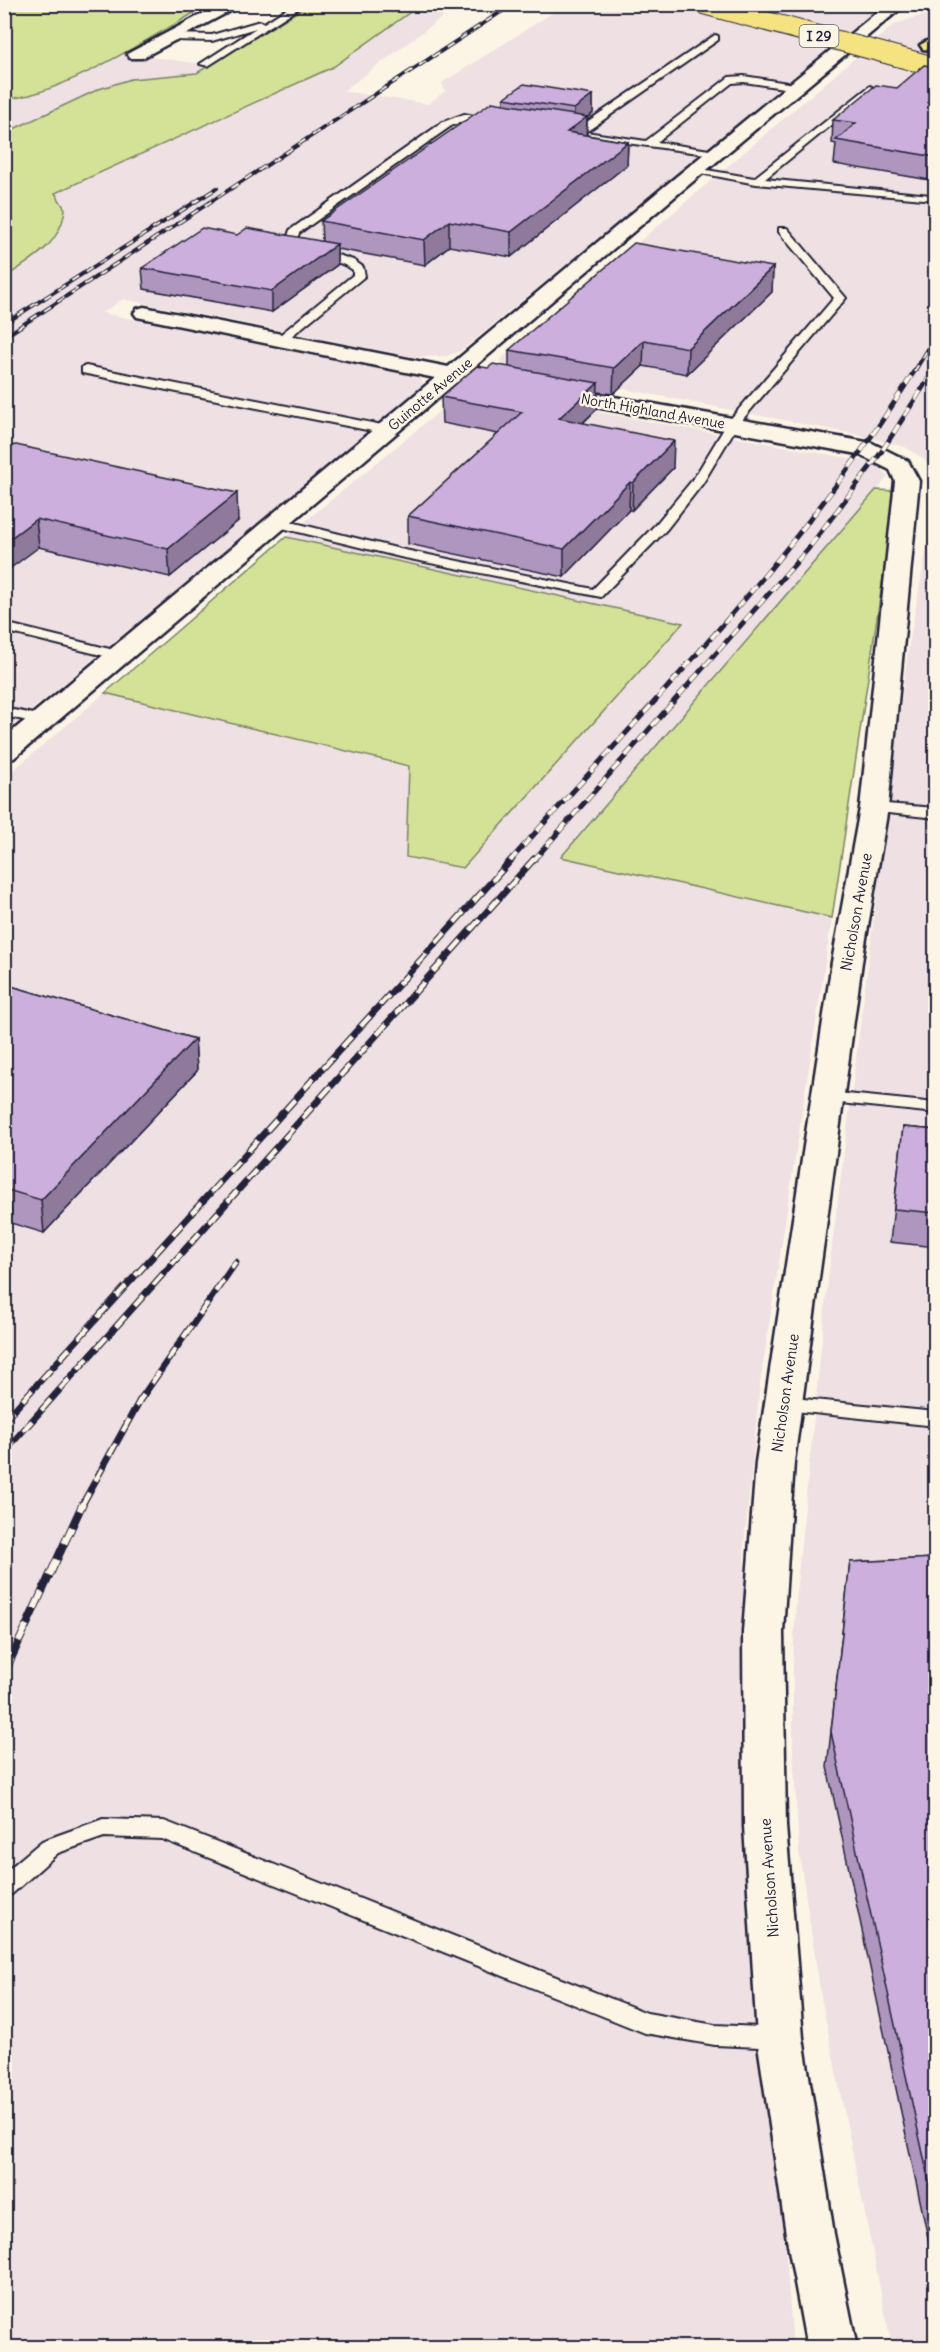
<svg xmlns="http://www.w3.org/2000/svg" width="940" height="2352" viewBox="0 0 940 2352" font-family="Delius,sans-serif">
<rect width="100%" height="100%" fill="#fcf5e5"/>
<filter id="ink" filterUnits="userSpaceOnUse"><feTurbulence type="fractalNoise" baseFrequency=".0167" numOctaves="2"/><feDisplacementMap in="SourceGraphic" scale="12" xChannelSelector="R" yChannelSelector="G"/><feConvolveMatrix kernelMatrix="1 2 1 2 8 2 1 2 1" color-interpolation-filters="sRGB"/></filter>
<g filter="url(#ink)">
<!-- built -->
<g fill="#eee0e3">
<polygon points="420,5 459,5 343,91 428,104 445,91 442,83 565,5 881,5 461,351 446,356 414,357 123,299 102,313 410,375 420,378 423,382 421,388 5,732 5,277 30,261 55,193 333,67"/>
<polygon points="933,5 935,5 935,2347 892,2347 822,2002 799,1852 793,1749 793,1661 797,1584 829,1270 908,651 928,539 935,477 924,459 905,447 854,434 507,366 500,360 895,24 927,14"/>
<polygon points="122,53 209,65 197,73 131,79 99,89 5,133 5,99 23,98 97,67"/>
<polygon points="478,390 864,461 879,466 888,477 561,857 832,918 760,1384 744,1546 746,1739 793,2347 5,2347 4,778 105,693 409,766 406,857 463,868 682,623 286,537 463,392"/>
</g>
<!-- green -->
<g fill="#d3e296" stroke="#7a8268" stroke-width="1.5">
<path d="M4,5L5,4L208,5C157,33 60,97 5,99Z"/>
<path d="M308,5H420L333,67L55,193L65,209C61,244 33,259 5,277V133L99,89L131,79L197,73Z"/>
<polygon points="876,490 896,491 832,918 561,857"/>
<polygon points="286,537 683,623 463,868 406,857 409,766 105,693"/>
</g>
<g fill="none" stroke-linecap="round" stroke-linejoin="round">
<defs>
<g id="lane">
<polygon points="294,4 305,4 208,66 200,64 256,28 212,41 174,40 169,37 174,34 212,35 260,21 264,23"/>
<polygon points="715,35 718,36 718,40 586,132 646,141 729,77 744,76 800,85 800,89 797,90 744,82 732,83 657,142 716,151 720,152 720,156 562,134 557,131 562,128 575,130"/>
<polygon points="870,86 875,89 873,91 765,179 931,195 936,197 935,200 756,184 690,171 695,168 754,178"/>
<path d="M464,114L498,120L493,123L465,120L451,126L299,233L297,239L301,243L353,260L363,267L365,276L283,343H275V339L353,275V270C334,256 301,258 287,239L290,230L443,122Z"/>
<polygon points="779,228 787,228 846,298 737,426 703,483 667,529 601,597 400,557 274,526 273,523 279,519 400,549 593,589 657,523 694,478 728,422 834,298 779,232"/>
<polygon points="86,366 387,426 393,430 387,434 82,373 82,367"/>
<polygon points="4,623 126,653 128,656 121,660 4,631"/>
<polygon points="4,708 48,717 50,720 43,724 4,716"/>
<polygon points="874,803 936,808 936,818 869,811 866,808 869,805"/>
<polygon points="827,1092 936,1103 936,1113 821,1101 818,1097 821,1093"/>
<polygon points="783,1397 936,1412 936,1426 776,1409 773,1404 776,1399"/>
<polygon points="103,1819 164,1821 172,1824 647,2013 715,2025 780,2028 789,2031 792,2038 789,2045 780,2048 715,2045 645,2033 162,1839 104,1837 58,1853 12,1894 4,1896 4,1873 42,1841"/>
</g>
<g id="street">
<polygon points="221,4 243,4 142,58 130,58 127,54"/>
<polygon points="144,307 484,374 492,376 495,381 492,386 484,388 137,317 134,313 137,309"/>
<polygon points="553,386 872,443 908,461 919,481 888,808 862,962 794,1462 783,1632 786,1826 803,2038 834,2234 857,2348 807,2348 786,2234 757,2038 744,1826 743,1632 756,1462 832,962 860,808 895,481 890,470 858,454 545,398 542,393 545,388"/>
</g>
<polygon id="secondary" points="887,4 906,4 679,193 14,758 4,760 4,738 666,185"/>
<polygon id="highway" points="929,40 936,41 936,51 923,49 920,45"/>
</defs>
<!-- lane casing -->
<use href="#lane" stroke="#22223b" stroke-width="4"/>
<!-- street casing -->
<use href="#street" stroke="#22223b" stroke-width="5"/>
<!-- secondary casing -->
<use href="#secondary" stroke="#22223b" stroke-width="5"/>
<!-- highway casing -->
<use href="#highway" stroke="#22223b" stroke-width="5"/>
<!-- lane -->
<use href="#lane" fill="#fcf5e5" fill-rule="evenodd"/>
<!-- street -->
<use href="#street" fill="#fcf5e5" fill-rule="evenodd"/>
<!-- secondary -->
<use href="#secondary" fill="#fcf5e5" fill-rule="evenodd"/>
<!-- highway -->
<use href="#highway" fill="#f5e382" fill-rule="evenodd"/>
<defs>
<g id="rail-far3">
<polyline points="4,324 217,188"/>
<polyline points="4,337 513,4"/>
<polyline points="914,372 936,336"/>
<polyline points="933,372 936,368"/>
</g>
<g id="rail-far2">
<path d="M510,861C651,703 803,551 915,370"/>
<polyline points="533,861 808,549 880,454 934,370"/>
</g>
<g id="rail-far1">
<polyline points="4,1421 512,859"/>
<polyline points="4,1452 534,859"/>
<polyline points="82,1505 140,1400 236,1262"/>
</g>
<polyline id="rail" points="4,1674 83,1503"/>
</defs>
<!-- rail-far3 casing -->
<use href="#rail-far3" stroke="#22223b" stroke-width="4"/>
<!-- rail-far2 casing -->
<use href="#rail-far2" stroke="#22223b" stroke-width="5"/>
<!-- rail-far1 casing -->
<use href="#rail-far1" stroke="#22223b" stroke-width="7"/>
<!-- rail casing -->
<use href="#rail" stroke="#22223b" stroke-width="8"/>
<!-- rail-far3 -->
<use href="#rail-far3" stroke="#fcf5e5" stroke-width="2" stroke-dasharray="8" stroke-linecap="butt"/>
<!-- rail-far2 -->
<use href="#rail-far2" stroke="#fcf5e5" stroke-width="4" stroke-dasharray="10" stroke-linecap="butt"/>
<!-- rail-far1 -->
<use href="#rail-far1" stroke="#fcf5e5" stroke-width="4.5" stroke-dasharray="14" stroke-linecap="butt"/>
<!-- rail -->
<use href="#rail" stroke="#fcf5e5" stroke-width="6" stroke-dasharray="18" stroke-linecap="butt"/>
<defs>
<polyline id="highway-bridge" points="702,4 936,67"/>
</defs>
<!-- highway-bridge casing -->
<use href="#highway-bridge" stroke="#22223b" stroke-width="21" stroke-linecap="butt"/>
<!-- highway-bridge -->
<use href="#highway-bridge" stroke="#f5e382" stroke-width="19"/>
</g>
<!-- wall -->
<g fill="#af96be" stroke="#22223b" stroke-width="1.5">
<polygon points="936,67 936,181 834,164 836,144 832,143 833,120 897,88"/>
<polygon points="593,95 593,113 587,118 587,135 628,142 627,165 511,257 449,246 425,265 337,249 337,265 272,312 144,289 142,268 237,235 322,242 321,221 504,104 504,98"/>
<polygon points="773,267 772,292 687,374 643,366 613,394 598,392 597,409 583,423 673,468 632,510 629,510 564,577 408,544 408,516 498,434 442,423 441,397 509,367 509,350"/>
<polygon points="4,447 238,521 170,577 39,547"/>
<polygon points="4,984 195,1039 197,1071 44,1233 4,1221"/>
<polygon points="903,1127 936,1130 936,1247 890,1242"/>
<polygon points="936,1558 936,2275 827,1767 850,1562"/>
</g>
<!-- shaded-wall -->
<g fill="#8f7a9b" stroke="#22223b" stroke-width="1.5">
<polygon points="593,95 593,113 587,118 586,140 567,132 574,127 574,109"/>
<polygon points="628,142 627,165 511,257 511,232"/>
<polygon points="449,221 449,246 425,265 424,240"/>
<polygon points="337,244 337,265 272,312 272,291"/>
<polygon points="773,267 772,292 687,374 688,348"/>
<polygon points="644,340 643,366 613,394 614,368"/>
<polygon points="598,383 597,409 559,445 559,418"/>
<polygon points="674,441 673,468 632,510 633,483"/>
<polygon points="630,482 629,510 564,577 564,549"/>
<polygon points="237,493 238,521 170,577 168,549"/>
<polygon points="36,519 39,547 4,573 4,543"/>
<polygon points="195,1039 197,1071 44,1233 41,1200"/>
</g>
<!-- building -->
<g fill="#ccafdd" stroke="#22223b" stroke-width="1.5">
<polygon points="924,65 936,67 936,157 836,140 856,123 833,120 876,85 897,88"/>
<polygon points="524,84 593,95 574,109 504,98"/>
<polygon points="492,102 587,117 567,132 628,142 511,232 449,221 424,240 321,221"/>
<polygon points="202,228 237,235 247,228 337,244 272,291 142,268"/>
<polygon points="634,243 773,267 688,348 644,340 614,368 509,350"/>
<polygon points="493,364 598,383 559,418 674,441 633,483 630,482 564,549 408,516 522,412 441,397 477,366 488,368"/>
<polygon points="16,445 237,493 168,549 36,519 4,543 4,447"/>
<polygon points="4,984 195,1039 41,1200 4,1189"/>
<polygon points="903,1127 936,1130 936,1213 894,1209"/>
<polygon points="936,1558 936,2213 831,1732 850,1562"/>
</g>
</g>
<g text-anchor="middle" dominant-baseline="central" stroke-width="5" stroke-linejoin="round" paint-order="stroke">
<!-- shield labels -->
<rect fill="#fcf5e5" stroke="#63616e" stroke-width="1.5" x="799.5" y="25" width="39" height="22" rx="4.5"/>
<g font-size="14" font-weight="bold" fill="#22223b">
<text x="819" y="36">I 29</text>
</g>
<!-- far-street labels -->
<g font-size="14" fill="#22223b" stroke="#fcf5e5">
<text transform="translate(430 394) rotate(-40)">Guinotte Avenue</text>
<text transform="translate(653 411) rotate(10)">North Highland Avenue</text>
</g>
<!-- street labels -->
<g font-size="15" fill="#22223b" stroke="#fcf5e5">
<text transform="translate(856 912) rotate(-80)">Nicholson Avenue</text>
<text transform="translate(785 1393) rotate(-82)">Nicholson Avenue</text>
<text transform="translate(769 1878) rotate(-94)">Nicholson Avenue</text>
</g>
</g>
<!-- margin -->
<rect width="940" height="2352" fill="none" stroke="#fcf5e5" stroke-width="24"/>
<rect x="12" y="12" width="916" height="2328" fill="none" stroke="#22223b" stroke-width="2" filter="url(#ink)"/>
</svg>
